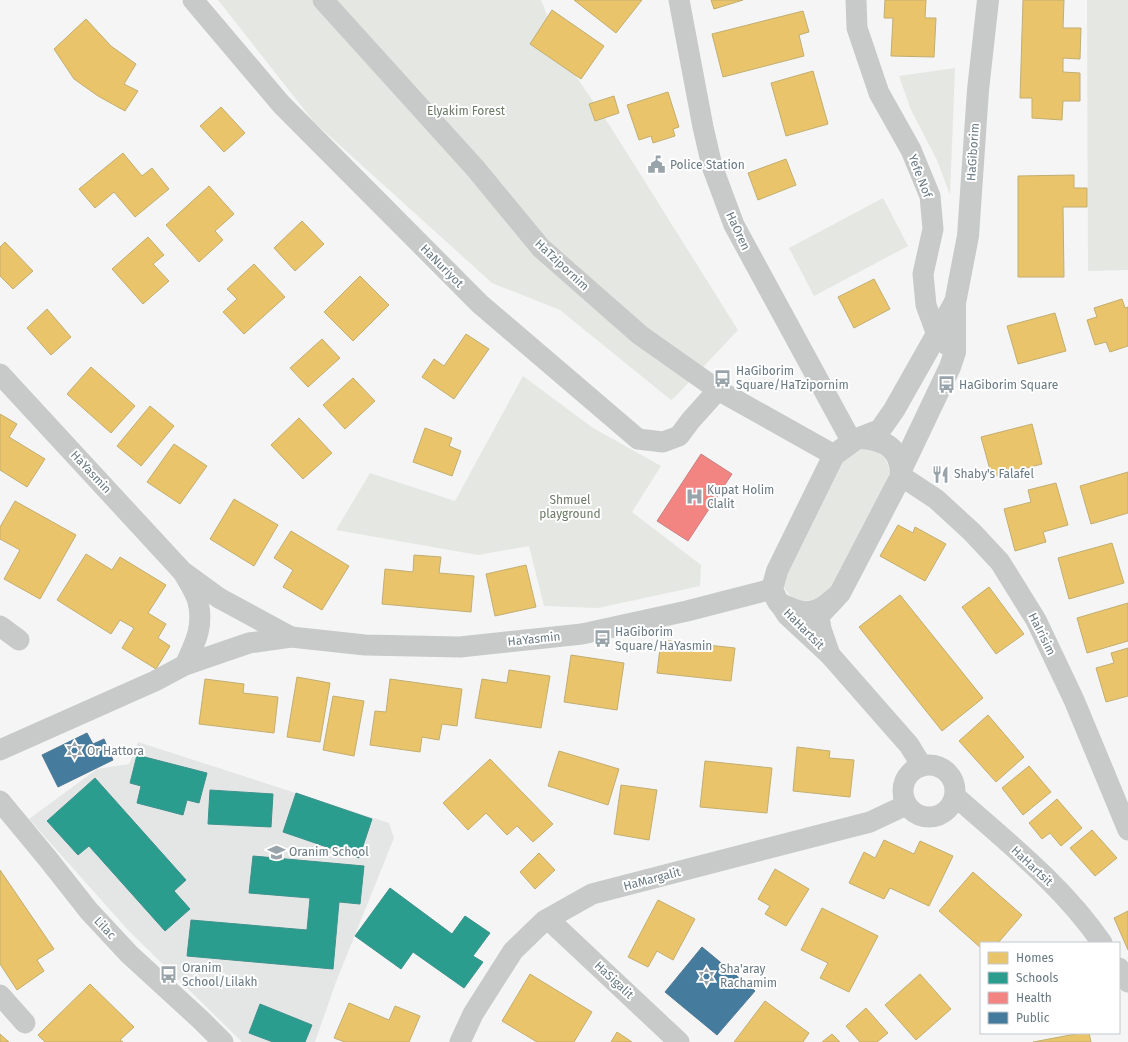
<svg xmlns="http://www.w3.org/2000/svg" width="1128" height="1042" viewBox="0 0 1128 1042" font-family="'Fira Sans',sans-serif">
<rect width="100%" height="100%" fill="#f5f5f5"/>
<!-- built -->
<polygon fill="#e4e6e6" points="138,742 389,823 394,838 336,982 315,1042 242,1042 128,930 29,819 97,769 129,764"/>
<!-- green -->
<g fill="#e4e7e2">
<polygon points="218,0 541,0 566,62 610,126 738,330 675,397 671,400 560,310 492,283 314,122"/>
<polygon points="1087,0 1128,0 1128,270 1088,271"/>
<polygon points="955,68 950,195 937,160 911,110 899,76"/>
<polygon points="883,198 908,246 814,296 789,248"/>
<polygon points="523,376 593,428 661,466 632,512 701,565 700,586 598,608 544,606 529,546 478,555 336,530 370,473 455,501"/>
<path d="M862,449C882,451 886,455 890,473L831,586C828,589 825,593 822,595C809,605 791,602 784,587L787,576L843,462Z"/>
</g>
<!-- homes -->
<g fill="#e9c46a" stroke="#c2ae71">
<polygon points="574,0 642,0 616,33"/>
<polygon points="711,0 743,0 714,9"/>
<polygon points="885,0 926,0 925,18 936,18 934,57 891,56 893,18 884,18"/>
<polygon points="1023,0 1064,0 1063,28 1081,28 1080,59 1063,58 1063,72 1080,73 1080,101 1063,101 1062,120 1032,118 1032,98 1020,98"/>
<polygon points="552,10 604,46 581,79 530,44"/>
<polygon points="803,11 809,32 799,35 804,56 723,77 712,34"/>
<polygon points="86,19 111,46 136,64 124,84 138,91 125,111 98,96 74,79 54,49"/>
<polygon points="813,71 828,124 786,136 771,83"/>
<polygon points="668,92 679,127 673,129 675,136 653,143 651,136 639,140 627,105"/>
<polygon points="614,96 619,113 595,121 589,104"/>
<polygon points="221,107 245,133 224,152 200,126"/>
<polygon points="123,153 142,176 152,168 169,189 135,217 114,192 95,208 79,189"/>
<polygon points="786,159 796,185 758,200 748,173"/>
<polygon points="1074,175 1074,188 1087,188 1087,207 1063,207 1064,277 1018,277 1018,176"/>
<polygon points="209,186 234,214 215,231 223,240 199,262 166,225"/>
<polygon points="302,221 324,244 295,271 274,248"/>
<polygon points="148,237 164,255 153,264 169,281 143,304 112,269"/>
<polygon points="5,242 33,271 13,289 0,276 0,247"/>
<polygon points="254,264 285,297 244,334 223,312 237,299 227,289"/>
<polygon points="360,276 389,305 353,341 324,312"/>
<polygon points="874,279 890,309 854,328 838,297"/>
<polygon points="1122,299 1125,308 1128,307 1128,346 1110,352 1106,342 1095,345 1087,320 1097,317 1094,308"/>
<polygon points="47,309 71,337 51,355 27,328"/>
<polygon points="1055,313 1066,351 1018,364 1007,326"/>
<polygon points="466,334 489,349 454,399 422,377 434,359 444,366"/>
<polygon points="322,339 340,358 308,387 290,368"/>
<polygon points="91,367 135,406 111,433 67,394"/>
<polygon points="353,378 375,401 345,429 323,405"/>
<polygon points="150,406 174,426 141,466 117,446"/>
<polygon points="0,414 17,424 9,437 45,459 27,487 0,470"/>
<polygon points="299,418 332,453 303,479 271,445"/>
<polygon points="1032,424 1042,464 992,477 981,437"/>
<polygon points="425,428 452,438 449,446 461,451 452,476 413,462"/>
<polygon points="174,444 207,466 180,504 147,482"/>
<polygon points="1128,472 1128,513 1091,524 1080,486"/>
<polygon points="1056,483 1068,525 1043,532 1046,542 1015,551 1004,509 1031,502 1028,490"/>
<polygon points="234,499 278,525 254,566 210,539"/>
<polygon points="15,501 76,535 40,599 4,579 20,550 0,539 0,527"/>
<polygon points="898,525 913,533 915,527 946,544 925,581 880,556"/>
<polygon points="291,531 349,566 322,610 283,587 293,570 274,558"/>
<polygon points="1112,543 1124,583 1069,599 1058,558"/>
<polygon points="86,554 112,570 120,557 166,585 148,613 166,624 158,638 170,646 156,669 122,648 134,628 120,620 111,634 57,600"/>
<polygon points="414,555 441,557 439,573 474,576 471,612 382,604 385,569 413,572"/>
<polygon points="526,565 536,607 495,616 486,574"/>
<polygon points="989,587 1024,634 996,654 962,607"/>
<polygon points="900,595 983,698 942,731 859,627"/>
<polygon points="1128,603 1128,641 1087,653 1077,618"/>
<polygon points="661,640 735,648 731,681 657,673"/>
<polygon points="1128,648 1128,696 1106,702 1096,668 1114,663 1111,653"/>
<polygon points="571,655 624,663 617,710 564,702"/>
<polygon points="509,670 550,676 541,728 475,718 482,679 507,683"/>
<polygon points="297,677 330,683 320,742 287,737"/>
<polygon points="205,679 244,684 243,693 278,697 274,733 199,724"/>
<polygon points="390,679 462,689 457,726 442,724 439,740 422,737 420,752 370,745 375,711 386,712"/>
<polygon points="333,696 364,701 354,756 323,750"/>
<polygon points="988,715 1024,757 996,782 959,741"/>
<polygon points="797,747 830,751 829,758 854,760 850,797 793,791"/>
<polygon points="559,751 619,769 608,805 548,786"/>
<polygon points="490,759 553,824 533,842 517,826 507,835 486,813 468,830 443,803"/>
<polygon points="705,761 772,768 767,813 700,807"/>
<polygon points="1029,766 1051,792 1023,815 1002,788"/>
<polygon points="621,785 657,790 649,840 614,834"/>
<polygon points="1057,799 1082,828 1061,846 1050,833 1042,839 1029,823"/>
<polygon points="1092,830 1117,858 1095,876 1070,848"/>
<polygon points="884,840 914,854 920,841 953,856 929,906 890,888 884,899 849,883 864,852 875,858"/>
<polygon points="539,853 555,870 535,889 520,872"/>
<polygon points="775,869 809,889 786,926 765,914 770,906 758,899"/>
<polygon points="0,870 54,949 37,960 44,971 17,990 0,964"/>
<polygon points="973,872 1022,915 998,943 981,943 981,948 939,911"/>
<polygon points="658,900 695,919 673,960 657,951 648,967 628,957"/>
<polygon points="822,908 878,936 849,992 820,978 828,963 801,950"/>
<polygon points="1128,911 1128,950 1114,918"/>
<polygon points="530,974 592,1012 574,1042 537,1042 502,1021"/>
<polygon points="920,974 951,1009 916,1040 885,1005"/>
<polygon points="90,984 134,1027 120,1040 123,1042 45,1042 38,1035"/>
<polygon points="765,1001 809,1033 803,1042 734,1042"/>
<polygon points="349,1003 389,1020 395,1006 420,1016 409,1042 345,1042 334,1038"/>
<polygon points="866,1008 888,1033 877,1042 860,1042 846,1026"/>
<polygon points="617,1032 632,1042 611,1042"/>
<polygon points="1081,1033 1089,1033 1091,1042 1033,1042"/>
<polygon points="0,1034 9,1042 0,1042"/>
<polygon points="832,1034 840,1042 822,1042"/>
</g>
<!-- schools -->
<g fill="#2a9d8f" stroke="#3d928b">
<polygon points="137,755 207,773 199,803 187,800 183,815 137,803 141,786 130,783"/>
<polygon points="95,778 186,880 174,891 190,909 165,931 89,846 78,855 47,821"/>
<polygon points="210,790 273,794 271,827 208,824"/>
<polygon points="296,793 372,819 359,858 283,832"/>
<polygon points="253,856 364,866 360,904 339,902 333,969 187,956 191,920 307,930 310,898 249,893"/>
<polygon points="390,888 452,934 465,916 490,933 473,956 483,962 464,988 413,952 401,969 355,936"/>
<polygon points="260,1004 312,1025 305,1042 273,1042 249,1033"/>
</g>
<!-- health -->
<polygon fill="#f28482" stroke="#c98182" points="701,454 732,474 688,541 657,521"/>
<!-- public -->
<g fill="#457b9d" stroke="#507a95">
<polygon points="87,733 93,744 104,739 113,760 58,787 42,755"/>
<polygon points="702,947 755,991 717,1035 665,992"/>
</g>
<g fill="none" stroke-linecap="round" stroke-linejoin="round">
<!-- minor -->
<g stroke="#c8caca" stroke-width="21">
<polyline points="193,0 281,104 480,304 638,439 663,442 679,436 691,420 718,390"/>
<polyline points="323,0 475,168 541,248 640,335 718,390 834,455"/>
<polyline points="679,0 703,127 712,166 734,225 852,442"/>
<polyline points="856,0 857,28 879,93 911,150 930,196 933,229 923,274 926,305 937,335 947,345"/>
<polyline points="0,374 182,571 219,598 291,637"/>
<polyline points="901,476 936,499 972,532 1000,562 1036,620 1074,700 1128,830"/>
<path d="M184,574C189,583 196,593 198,602C204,627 195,643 185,665"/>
<polyline points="779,603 787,615 830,655 909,745 922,766"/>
<polyline points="0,626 19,640"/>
<polyline points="830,655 821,629 819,616 836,598"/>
<polyline points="0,750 155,681 185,665 249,643 291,637 365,645 460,647 582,634 687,611 772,589"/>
<circle cx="929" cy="791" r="26"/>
<path d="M955,796C1007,842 1063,886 1102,943"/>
<polyline points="0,801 48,859 89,911 129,954 201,1020 223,1042"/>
<polyline points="548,919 679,1042"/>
<polyline points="1119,968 1128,982"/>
<polyline points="0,995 25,1023"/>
<polyline points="460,1042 473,1014 513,951 544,921 592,894 870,822 906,805"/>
</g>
<!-- tertiary -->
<g stroke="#c8caca" stroke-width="22">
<path d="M862,438C887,440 901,450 901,476L840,593C826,607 811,619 790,608C787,607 782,605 779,603C776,599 774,593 772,589L777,571L834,455L852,442L856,439Z"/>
<polyline points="857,439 880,430 894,410 954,304"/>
<polyline points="901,470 950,367 955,352 955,303 968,236 978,90 988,0"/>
</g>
</g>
<!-- icons -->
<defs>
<symbol id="civic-bare" viewBox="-9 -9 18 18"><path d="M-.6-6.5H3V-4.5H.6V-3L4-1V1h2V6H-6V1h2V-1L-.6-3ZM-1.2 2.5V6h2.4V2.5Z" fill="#99a4aa" stroke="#fff" stroke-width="2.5" paint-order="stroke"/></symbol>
<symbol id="bus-bare" viewBox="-9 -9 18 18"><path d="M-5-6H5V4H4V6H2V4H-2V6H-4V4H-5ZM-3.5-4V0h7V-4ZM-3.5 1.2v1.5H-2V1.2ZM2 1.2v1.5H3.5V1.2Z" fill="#99a4aa" stroke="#fff" stroke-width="2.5" paint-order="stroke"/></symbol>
<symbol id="restaurant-bare" viewBox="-9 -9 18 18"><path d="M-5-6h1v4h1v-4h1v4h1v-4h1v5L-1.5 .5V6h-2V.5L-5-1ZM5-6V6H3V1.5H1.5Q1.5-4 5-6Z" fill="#99a4aa" stroke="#fff" stroke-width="2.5" paint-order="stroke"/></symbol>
<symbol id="hospital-bare" viewBox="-9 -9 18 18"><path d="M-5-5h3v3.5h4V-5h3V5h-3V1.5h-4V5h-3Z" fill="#99a4aa" stroke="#fff" stroke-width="2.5" paint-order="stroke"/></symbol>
<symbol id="synagogue-bare" viewBox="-9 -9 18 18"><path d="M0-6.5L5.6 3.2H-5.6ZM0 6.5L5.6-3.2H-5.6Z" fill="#99a4aa" stroke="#fff" stroke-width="2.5" paint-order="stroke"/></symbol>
<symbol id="school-bare" viewBox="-9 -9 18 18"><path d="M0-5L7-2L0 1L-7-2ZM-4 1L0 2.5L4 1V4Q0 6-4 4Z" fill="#99a4aa" stroke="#fff" stroke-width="2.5" paint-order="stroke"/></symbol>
</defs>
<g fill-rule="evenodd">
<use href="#civic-bare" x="644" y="152" width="25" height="25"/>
<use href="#bus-bare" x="710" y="366" width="25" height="25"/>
<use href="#bus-bare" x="934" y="372" width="25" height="25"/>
<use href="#restaurant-bare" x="928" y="462" width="25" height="25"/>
<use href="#hospital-bare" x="682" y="484" width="25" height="25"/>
<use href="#bus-bare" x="590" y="626" width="25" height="25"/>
<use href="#synagogue-bare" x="62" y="738" width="25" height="25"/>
<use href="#school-bare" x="264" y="840" width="25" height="25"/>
<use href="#bus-bare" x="156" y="962" width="25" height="25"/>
<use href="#synagogue-bare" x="694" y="964" width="25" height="25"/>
</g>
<g text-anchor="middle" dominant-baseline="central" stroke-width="4" stroke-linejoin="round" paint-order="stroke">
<!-- park labels -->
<g font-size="12" fill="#6c7a66" stroke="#fff">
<text x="466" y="111">Elyakim Forest</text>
<text x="570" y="500">Shmuel<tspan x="570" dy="14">playground</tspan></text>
</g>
<!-- street labels -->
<g font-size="12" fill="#687982" stroke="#fff">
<text transform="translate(973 152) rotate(-86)">HaGiborim</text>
<text transform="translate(920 176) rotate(69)">Yefe Nof</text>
<text transform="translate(738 231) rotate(65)">HaOren</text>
<text transform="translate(562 265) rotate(43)">HaTzipornim</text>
<text transform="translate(442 266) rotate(45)">HaNuriyot</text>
<text transform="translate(91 472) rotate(47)">HaYasmin</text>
<text transform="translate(804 629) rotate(45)">HaHartsit</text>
<text transform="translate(1042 634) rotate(63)">HaIrisim</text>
<text transform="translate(534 639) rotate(-6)">HaYasmin</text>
<text transform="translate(1032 866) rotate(43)">HaHartsit</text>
<text transform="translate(652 879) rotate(-15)">HaMargalit</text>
<text transform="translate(105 928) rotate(47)">Lilac</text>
<text transform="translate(614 980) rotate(43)">HaSigalit</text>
</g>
<!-- poi labels -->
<g font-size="12" fill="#687982" stroke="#fff" text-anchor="start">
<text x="670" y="165">Police Station</text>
<text x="736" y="371">HaGiborim<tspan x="736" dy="14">Square/HaTzipornim</tspan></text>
<text x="959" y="385">HaGiborim Square</text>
<text x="954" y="474">Shaby's Falafel</text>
<text x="707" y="490">Kupat Holim<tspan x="707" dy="14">Clalit</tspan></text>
<text x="615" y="632">HaGiborim<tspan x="615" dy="14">Square/HaYasmin</tspan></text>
<text x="87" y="751">Or Hattora</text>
<text x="289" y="852">Oranim School</text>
<text x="182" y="968">Oranim<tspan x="182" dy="14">School/Lilakh</tspan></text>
<text x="720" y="969">Sha'aray<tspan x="720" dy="14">Rachamim</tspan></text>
</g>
</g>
<!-- legend -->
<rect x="980" y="942" width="140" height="92" fill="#ffffff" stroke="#c3c9cd"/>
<rect x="988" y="952" width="20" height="12" fill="#e9c46a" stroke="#c3c9cd"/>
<text x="1016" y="962" font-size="12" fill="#687982">Homes</text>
<rect x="988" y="972" width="20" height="12" fill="#2a9d8f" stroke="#c3c9cd"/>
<text x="1016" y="982" font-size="12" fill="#687982">Schools</text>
<rect x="988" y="992" width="20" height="12" fill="#f28482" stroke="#c3c9cd"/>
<text x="1016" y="1002" font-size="12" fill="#687982">Health</text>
<rect x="988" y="1012" width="20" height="12" fill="#457b9d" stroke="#c3c9cd"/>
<text x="1016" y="1022" font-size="12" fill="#687982">Public</text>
</svg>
